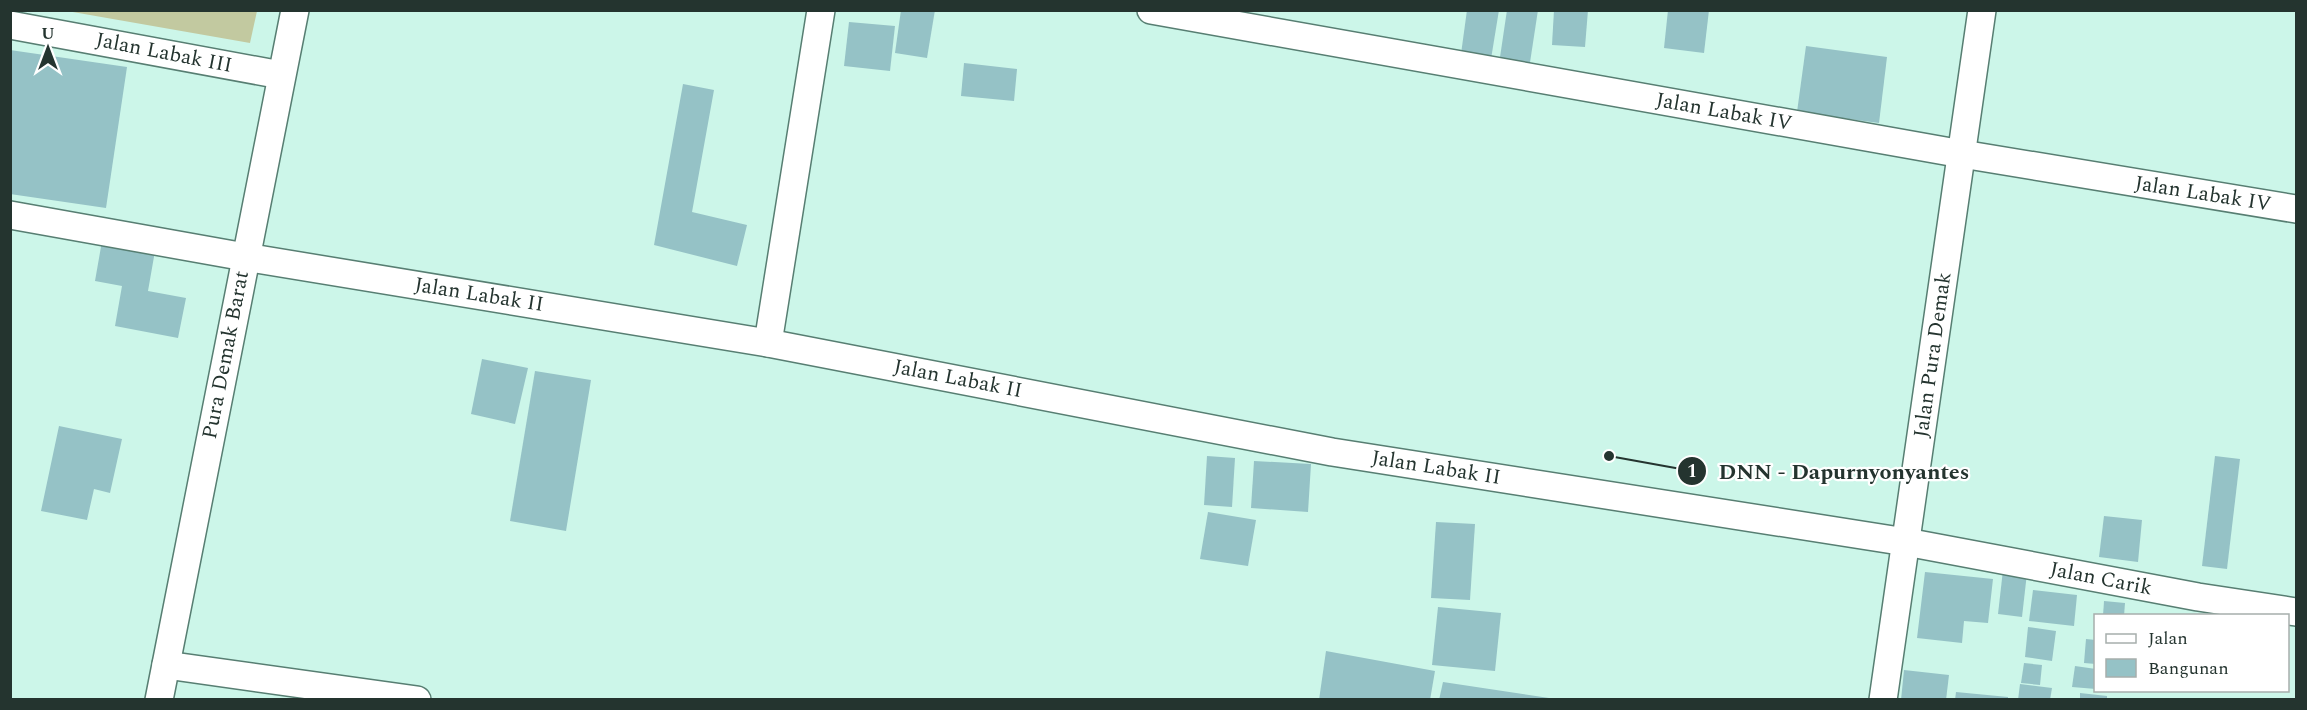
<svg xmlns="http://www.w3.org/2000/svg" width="2307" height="710" viewBox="0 0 2307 710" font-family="Spectral,serif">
<rect width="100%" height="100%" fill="#ccf6e9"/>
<!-- green -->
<polygon fill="#c2c9a0" points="67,11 257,11 250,43"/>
<!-- building -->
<g fill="#95c2c6">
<polygon points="901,10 935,10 927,58 895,53"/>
<polygon points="1467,10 1499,10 1491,59 1461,54"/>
<polygon points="1507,10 1538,10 1529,69 1499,64"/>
<polygon points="1554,10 1588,10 1585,47 1552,45"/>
<polygon points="1668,10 1709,10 1704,53 1664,48"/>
<polygon points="849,22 895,26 890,71 844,66"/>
<polygon points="1806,46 1887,57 1879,123 1797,112"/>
<polygon points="10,50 127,67 106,208 10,194"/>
<polygon points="964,63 1017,69 1014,101 961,96"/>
<polygon points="683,84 714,90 692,212 747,225 737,266 654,245"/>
<polygon points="102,241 155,251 148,291 186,298 178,338 115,326 122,286 95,281"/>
<polygon points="482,359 528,368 515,424 471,414"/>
<polygon points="535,371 591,380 566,531 510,521"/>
<polygon points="59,426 122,439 110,493 94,489 87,520 41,511"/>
<polygon points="1207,456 1235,458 1232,507 1204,505"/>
<polygon points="2215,456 2240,459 2227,569 2202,566"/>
<polygon points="1254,461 1311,464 1308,512 1251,508"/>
<polygon points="1208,512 1256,520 1248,566 1200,559"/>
<polygon points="2104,516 2142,520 2138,562 2099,557"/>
<polygon points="1436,522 1475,524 1470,600 1431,598"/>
<polygon points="2003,570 2027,573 2022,617 1998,614"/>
<polygon points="1925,572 1993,579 1988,623 1964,621 1962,643 1917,638"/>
<polygon points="2033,590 2077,595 2074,626 2029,621"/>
<polygon points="2104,601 2125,603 2124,616 2103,616"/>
<polygon points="1438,607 1501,613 1495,671 1432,665"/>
<polygon points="2028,627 2056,631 2052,661 2025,657"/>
<polygon points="2086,639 2096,640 2096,664 2084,663"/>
<polygon points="1326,651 1435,671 1430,700 1319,700"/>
<polygon points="2024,663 2042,665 2040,685 2021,683"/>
<polygon points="2075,666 2096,669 2096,689 2072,687"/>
<polygon points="1904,670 1949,675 1946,700 1901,700"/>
<polygon points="1443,682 1549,698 1549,700 1439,700"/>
<polygon points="2020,684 2052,688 2050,700 2018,700"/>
<polygon points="1956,692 2008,697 2008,700 1955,700"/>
<polygon points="2080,693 2107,696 2107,700 2080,700"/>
</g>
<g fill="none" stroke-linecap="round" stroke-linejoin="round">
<defs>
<g id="street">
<polyline points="1151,10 1962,154 2296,209"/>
<polyline points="10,25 281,75"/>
<polyline points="10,215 245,257 768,343 1332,452 1906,542 2198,597 2296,612"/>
<polyline points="768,343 821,10"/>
<polyline points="166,665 417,700"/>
<polyline points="159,700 295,10"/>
<polyline points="1883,700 1982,10"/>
</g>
</defs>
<!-- street casing -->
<use href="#street" stroke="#577e72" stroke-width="30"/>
<!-- street -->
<use href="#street" stroke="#fff" stroke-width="27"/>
</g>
<g text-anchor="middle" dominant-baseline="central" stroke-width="4.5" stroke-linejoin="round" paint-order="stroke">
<!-- street labels -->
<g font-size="21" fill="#24342f" stroke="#fff">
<text transform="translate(164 53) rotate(11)">Jalan Labak III</text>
<text transform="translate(1724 112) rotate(10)">Jalan Labak IV</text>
<text transform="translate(2203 194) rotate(9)">Jalan Labak IV</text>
<text transform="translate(479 295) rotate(9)">Jalan Labak II</text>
<text transform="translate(226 355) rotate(-79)">Pura Demak Barat</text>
<text transform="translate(1933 355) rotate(-82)">Jalan Pura Demak</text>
<text transform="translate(958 379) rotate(11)">Jalan Labak II</text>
<text transform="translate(1436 468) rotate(9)">Jalan Labak II</text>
<text transform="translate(2101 579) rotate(11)">Jalan Carik</text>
</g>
</g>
<!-- callouts -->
<path fill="none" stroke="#24342f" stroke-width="2" d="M1609 456L1692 471"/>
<g fill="#24342f" stroke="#fff" stroke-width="2">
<circle cx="1609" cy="456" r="6"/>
<circle cx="1692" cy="471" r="15"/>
</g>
<g font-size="18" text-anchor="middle" font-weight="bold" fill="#fff">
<text x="1692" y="477">1</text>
</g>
<g font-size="22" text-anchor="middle" font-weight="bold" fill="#24342f" stroke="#fff" stroke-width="4.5" stroke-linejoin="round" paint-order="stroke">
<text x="1844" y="479">DNN - Dapurnyonyantes</text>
</g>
<!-- border -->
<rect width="2307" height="710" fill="none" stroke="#24342f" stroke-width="24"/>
<!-- legend -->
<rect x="2094" y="614" width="195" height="78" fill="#ffffff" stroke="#a7aeac" stroke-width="1.5"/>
<rect x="2106" y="634" width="30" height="9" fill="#ffffff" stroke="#a7aeac" stroke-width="1.5"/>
<text x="2148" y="644" font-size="18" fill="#24342f">Jalan</text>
<rect x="2106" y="659" width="30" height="18" fill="#95c2c6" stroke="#a7aeac" stroke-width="1.5"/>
<text x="2148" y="674" font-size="18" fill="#24342f">Bangunan</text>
<!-- north arrow -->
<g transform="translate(48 48)" stroke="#ffffff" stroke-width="4.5" paint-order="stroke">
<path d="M0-4.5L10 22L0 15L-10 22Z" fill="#24342f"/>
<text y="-9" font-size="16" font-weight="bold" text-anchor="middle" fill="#24342f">U</text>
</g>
</svg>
